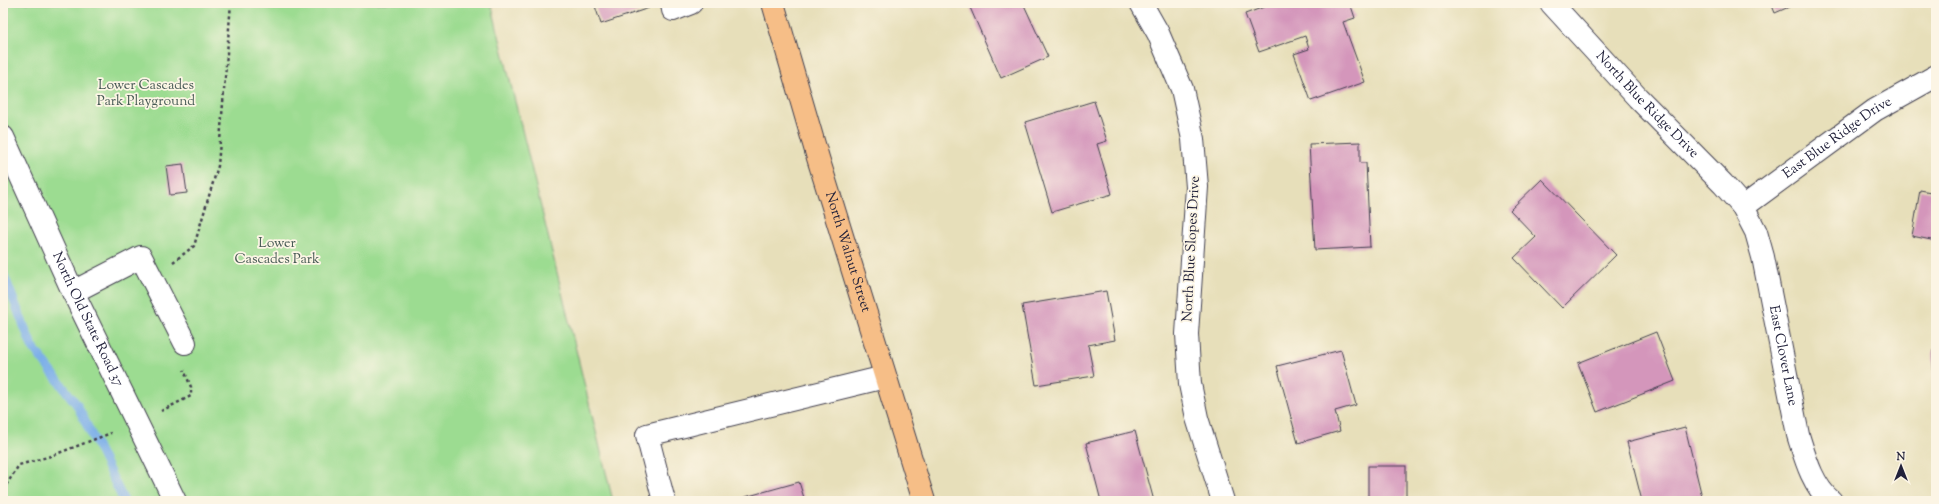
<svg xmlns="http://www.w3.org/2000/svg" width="1939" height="504" viewBox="0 0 1939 504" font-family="'Sorts Mill Goudy',serif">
<rect width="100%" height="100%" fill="#fcf5e5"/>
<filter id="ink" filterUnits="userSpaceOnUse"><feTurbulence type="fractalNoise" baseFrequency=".025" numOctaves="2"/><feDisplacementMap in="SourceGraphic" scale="8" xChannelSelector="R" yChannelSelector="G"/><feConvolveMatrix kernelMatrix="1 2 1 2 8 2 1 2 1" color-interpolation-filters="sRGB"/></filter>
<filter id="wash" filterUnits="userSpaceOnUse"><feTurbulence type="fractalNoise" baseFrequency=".012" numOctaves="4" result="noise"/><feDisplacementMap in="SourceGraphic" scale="16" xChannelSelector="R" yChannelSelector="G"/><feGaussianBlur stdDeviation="0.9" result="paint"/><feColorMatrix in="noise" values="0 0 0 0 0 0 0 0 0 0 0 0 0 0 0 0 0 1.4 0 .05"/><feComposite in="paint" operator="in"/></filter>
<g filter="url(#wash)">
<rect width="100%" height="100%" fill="#e7dfba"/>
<!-- green -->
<polygon fill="#9cdc91" stroke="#5f7f66" points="3,3 491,3 613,501 3,501"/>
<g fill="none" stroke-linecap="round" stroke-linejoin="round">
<!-- stream -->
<polyline stroke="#7bafe8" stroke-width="9" points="3,273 32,346 77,405 124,501"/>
</g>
<g id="blocks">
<!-- building -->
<g fill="#d496bb">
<polygon points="594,3 648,3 649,8 601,24"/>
<polygon points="968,3 1029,3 1024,5 1048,57 1001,78"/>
<polygon points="1275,3 1350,3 1355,18 1343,22 1365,82 1311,101 1294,54 1309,49 1305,36 1259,52 1245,14"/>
<polygon points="1771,3 1798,3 1775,13"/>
<polygon points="1094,101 1107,141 1097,144 1112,194 1052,212 1025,122"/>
<polygon points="1360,142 1360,163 1366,163 1370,247 1315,250 1309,144"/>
<polygon points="183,164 187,193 170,195 166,166"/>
<polygon points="1542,179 1616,255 1562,308 1514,258 1536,237 1510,210"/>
<polygon points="1920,190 1936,193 1936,241 1912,236"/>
<polygon points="1106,291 1115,340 1088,345 1094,376 1036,385 1022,305"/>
<polygon points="1656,332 1675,381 1597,412 1578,363"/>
<polygon points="1936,349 1936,401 1934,401 1933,350"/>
<polygon points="1341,350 1356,405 1335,411 1340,431 1298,443 1277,366"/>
<polygon points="1685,427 1703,501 1642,501 1627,442"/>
<polygon points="1135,431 1154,501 1101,501 1086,443"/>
<rect x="1368" y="466" width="38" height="35"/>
<polygon points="799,482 805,501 731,501"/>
</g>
</g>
</g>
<g filter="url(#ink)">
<use href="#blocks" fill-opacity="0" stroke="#403e4e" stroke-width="1"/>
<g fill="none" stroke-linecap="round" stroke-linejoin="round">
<defs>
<g id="minor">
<polyline points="672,3 673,10 691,3"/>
<polyline points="1141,3 1158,33 1182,89 1193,139 1197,187 1187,334 1190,384 1197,418 1223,501"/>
<path id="s1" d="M1551,3L1638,98L1723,184L1743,207L1756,232L1763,257L1798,435C1805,457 1812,485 1831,501"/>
<path id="s2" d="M3,137L73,292L175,501"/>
<path id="s3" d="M1743,207L1875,110L1936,76"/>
<polyline points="73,292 141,257 185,343"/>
<polyline points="664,501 647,435 885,377"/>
</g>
<g id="major">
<path id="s4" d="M773,3L818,158L924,501"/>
</g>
</defs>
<!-- minor casing -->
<use href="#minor" stroke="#403e4e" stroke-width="24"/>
<!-- major casing -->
<use href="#major" stroke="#403e4e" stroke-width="24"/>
<!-- path -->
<g stroke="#403e4e" stroke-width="2.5" stroke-dasharray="3 3" stroke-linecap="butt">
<polyline points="173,262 194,246 218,166 231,3"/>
<polyline points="161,411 191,396 191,387 184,370"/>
<polyline points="3,490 19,465 51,456 111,433"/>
</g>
<!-- minor -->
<use href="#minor" stroke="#fff" stroke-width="22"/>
<!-- major -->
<use href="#major" stroke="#f6be87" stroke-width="22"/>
</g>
</g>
<g text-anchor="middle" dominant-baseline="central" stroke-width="3.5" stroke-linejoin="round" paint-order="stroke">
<!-- park labels -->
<g font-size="14" fill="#475a55" stroke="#fcf5e5">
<text x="146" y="86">Lower Cascades<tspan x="146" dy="16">Park Playground</tspan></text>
<text x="277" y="244">Lower<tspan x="277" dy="16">Cascades Park</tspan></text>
</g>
<!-- street labels -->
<g font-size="14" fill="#22223b" stroke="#fcf5e5">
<text stroke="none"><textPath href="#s1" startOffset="140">North Blue Ridge Drive</textPath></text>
<text stroke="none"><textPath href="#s3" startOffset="117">East Blue Ridge Drive</textPath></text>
<text transform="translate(1192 249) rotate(-87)">North Blue Slopes Drive</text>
<text stroke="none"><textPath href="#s4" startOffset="260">North Walnut Street</textPath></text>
<text stroke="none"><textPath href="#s2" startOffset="201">North Old State Road 37</textPath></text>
<text stroke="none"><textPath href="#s1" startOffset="435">East Clover Lane</textPath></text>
</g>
</g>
<!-- margin -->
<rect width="1939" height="504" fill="none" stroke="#fcf5e5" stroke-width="16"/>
<!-- north arrow -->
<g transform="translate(1901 466)" stroke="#fcf5e5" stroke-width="3" paint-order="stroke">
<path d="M0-3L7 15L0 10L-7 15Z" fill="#22223b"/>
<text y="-6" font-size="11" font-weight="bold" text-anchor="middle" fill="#22223b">N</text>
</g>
</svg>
